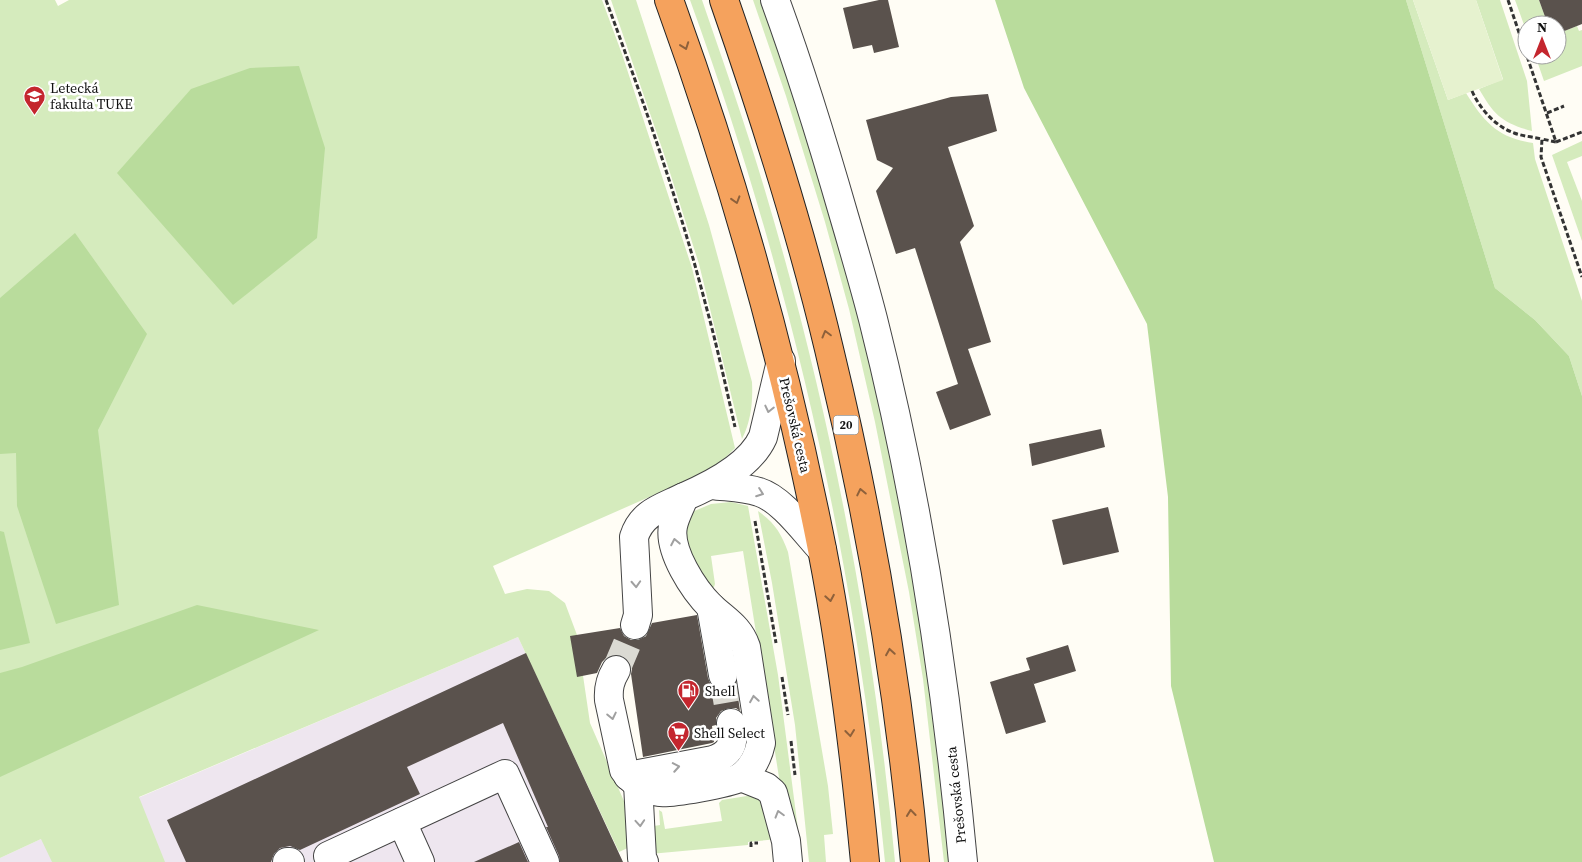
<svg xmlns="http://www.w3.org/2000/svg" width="1582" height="862" viewBox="0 0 1582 862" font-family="'Source Serif 4',serif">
<rect width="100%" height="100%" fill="#fffdf5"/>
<!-- industrial -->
<polygon fill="#eee6ef" points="518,637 623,862 0,862 0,858 41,839"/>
<!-- green -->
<g fill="#d5ebbd">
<path d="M0,0H55L58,6L69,0H602L622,54L692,268L735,448C724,460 713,467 699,475L493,566L505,594L527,589L549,591L565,603L577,635L590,723L630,815L634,845L619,852L518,637L139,797L165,862H52L41,839L0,858Z"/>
<path d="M611,0H636L709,225L752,382C753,402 751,421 742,439L699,264L665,157Z"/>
<path d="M690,0H702C724,64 747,129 766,194C831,412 874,636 895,862H885C856,565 792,280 690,0Z"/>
<polygon points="753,0 760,0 786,66 858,308 908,532 954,862 944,862 923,679 909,592 875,422 849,309 825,222 786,96"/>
<path d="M1406,0H1413L1448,100L1466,93C1484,122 1498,138 1533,143L1535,159L1582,301V396L1569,356L1535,320L1495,288Z"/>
<path d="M1476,0H1500L1527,81L1532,131C1502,123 1494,115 1479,89L1503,79Z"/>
<polygon points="1515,0 1539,0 1548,25 1527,25 1527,33"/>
<polygon points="1577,26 1579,31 1582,30 1582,66 1544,81 1535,55 1557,55 1557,34"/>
<polygon points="1582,141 1582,156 1567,162 1582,201 1582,241 1552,155"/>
<polygon points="731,502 748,506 778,675 799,837 781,790 743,551 711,556 715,584 714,587 709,587 681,537 692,512 711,504"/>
<path d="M758,511C775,523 781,533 788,552L828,786L833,834L824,835L826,862H809L795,725L772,583Z"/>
<polygon points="765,793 778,839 748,842 748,845 650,854 648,827 660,825 659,810 662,812 665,829 722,821 719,803 722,800"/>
</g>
<!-- forest -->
<g fill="#b9dc9c">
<polygon points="995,0 1406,0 1495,288 1535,320 1569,356 1582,396 1582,862 1214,862 1171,686 1168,497 1147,324 1024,88"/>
<polygon points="299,66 325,148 317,238 233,305 117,173 191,89 250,68"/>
<polygon points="75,233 147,334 98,430 119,605 56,624 17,506 16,453 0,454 0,298"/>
<polygon points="0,531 4,532 30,643 0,650"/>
<polygon points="197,605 319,630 0,777 0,673 22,667"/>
</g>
<!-- pitch -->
<polygon fill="#e6f2cf" points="1413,0 1476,0 1503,80 1448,100"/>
<!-- building -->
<g fill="#5a524d">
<polygon points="879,0 888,0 899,47 874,53 872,45 853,49 843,8"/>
<polygon points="1539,0 1582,0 1582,24 1557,34 1557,25 1548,25"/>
<polygon points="988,94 997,131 948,147 974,226 960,242 991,342 968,349 991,415 950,430 936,392 958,384 915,248 896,254 876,191 893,168 877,160 866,120 951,97"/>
<polygon points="1101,429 1105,447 1032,466 1029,444"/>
<polygon points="1108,507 1119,552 1063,565 1052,520"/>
<polygon points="697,615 708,678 711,685 718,690 726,690 733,687 736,683 740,711 736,708 729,708 721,711 716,718 716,725 712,726 714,742 712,743 643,757 631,674 632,669 629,662 623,656 616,654 608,656 602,662 597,673 577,677 570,636 620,628 624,636 631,640 638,640 646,636 652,623"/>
<polygon points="1068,645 1076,671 1034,684 1032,678 1046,722 1006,734 990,682 1030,670 1026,658"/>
<polygon points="526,653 623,862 560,862 559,856 546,827 548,827 503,723 407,767 420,794 300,850 290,846 280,848 274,854 271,862 186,862 167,820"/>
<polygon points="519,842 528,862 474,862"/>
</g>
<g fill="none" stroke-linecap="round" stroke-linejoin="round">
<!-- minor-tunnel -->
<g stroke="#dbdad3" stroke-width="28" stroke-dasharray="28 14" stroke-linecap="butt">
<polyline points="616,670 635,625"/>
<polyline points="723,675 731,723"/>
</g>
<defs>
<g id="minor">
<path d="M775,0C801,71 823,143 844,216C854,250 864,284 873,319C918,497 946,679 963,862"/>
<path d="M712,485C728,487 744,487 759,492C782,499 805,532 822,550"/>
<path d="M684,497C712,485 750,466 763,437L781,361"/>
<polyline points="711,607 723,675"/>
<path d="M616,670C610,680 608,688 609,700L624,770C632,782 645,790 659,792C670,794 729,783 739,778C752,770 758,757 761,743L746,647C739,627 726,621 711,607C694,590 668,551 673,526C675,516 681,506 684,497C662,508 642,512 634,537L638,615L635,625"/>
<path d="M628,776L713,760C732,753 735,743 731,723"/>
<polyline points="741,777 766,787 773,793 786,841 788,862"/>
<polyline points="638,784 642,858 644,862"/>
<polyline points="402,822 420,862"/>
<polyline points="328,856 505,774 545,862"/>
<polyline points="287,862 290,862"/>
</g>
<g id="highway">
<path d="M669,0C734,179 785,362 822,549C842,652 855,757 865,862"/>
<path d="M724,0C764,115 801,231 829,349C870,518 899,689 915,862"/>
</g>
</defs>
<!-- minor casing -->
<use href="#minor" stroke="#444" stroke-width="30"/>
<!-- highway casing -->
<use href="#highway" stroke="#222" stroke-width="30"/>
<!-- path -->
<g stroke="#333" stroke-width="3" stroke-dasharray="5 2.5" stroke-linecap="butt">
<path d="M606,0C643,100 679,202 706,306C717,346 726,387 735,427"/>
<polyline points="1508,0 1556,142 1542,139 1541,157 1582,277"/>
<path d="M1472,91C1480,109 1495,126 1514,133C1522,136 1533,137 1542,139"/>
<polyline points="1547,113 1564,106"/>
<polyline points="1556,142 1582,132"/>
<polyline points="755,521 776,643"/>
<polyline points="782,677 788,715"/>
<polyline points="791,741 795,775"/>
<polyline points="751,847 751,843 758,843"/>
</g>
<!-- minor -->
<use href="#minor" stroke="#fff" stroke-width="28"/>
<!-- highway -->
<use href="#highway" stroke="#f5a25d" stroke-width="28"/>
</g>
<!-- one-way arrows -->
<defs><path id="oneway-chevron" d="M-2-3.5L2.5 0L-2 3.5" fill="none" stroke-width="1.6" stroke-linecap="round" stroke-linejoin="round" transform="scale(1.25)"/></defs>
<g stroke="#8e613b">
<use href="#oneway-chevron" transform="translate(685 46) rotate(70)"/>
<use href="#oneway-chevron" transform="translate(736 200) rotate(73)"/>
<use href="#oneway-chevron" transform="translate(826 334) rotate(-105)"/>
<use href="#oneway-chevron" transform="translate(861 492) rotate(-102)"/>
<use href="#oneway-chevron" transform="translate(830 598) rotate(80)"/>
<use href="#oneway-chevron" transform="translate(890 652) rotate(-99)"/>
<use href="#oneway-chevron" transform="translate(850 733) rotate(83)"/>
<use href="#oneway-chevron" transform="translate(911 813) rotate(-96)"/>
</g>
<g stroke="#a0a0a0">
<use href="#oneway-chevron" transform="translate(769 409) rotate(103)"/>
<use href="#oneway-chevron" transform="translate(760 493) rotate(20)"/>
<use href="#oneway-chevron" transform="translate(675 542) rotate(-101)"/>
<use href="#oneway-chevron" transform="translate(636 584) rotate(87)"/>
<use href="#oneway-chevron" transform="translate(754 699) rotate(-99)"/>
<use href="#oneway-chevron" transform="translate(612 716) rotate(78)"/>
<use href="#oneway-chevron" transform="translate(676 767) rotate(-10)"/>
<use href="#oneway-chevron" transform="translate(779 814) rotate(-106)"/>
<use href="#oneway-chevron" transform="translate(640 823) rotate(86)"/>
</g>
<!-- icons -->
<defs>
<symbol id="university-pin" viewBox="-11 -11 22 30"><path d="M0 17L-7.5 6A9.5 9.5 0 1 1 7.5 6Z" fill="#c4262e" stroke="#fff"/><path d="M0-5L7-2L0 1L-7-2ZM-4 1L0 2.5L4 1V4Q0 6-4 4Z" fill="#fff"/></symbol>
<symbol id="fuel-pin" viewBox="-11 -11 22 30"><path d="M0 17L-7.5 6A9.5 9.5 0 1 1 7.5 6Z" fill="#c4262e" stroke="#fff"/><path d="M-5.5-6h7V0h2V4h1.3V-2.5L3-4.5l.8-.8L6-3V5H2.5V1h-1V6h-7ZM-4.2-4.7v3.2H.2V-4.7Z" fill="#fff"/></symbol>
<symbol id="supermarket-pin" viewBox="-11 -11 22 30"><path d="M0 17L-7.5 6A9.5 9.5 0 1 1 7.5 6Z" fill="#c4262e" stroke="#fff"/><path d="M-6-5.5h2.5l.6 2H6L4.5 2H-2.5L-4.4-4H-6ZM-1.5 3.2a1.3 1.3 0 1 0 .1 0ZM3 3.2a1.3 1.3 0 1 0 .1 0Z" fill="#fff"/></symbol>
</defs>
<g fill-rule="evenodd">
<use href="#university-pin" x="22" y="84" width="25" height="34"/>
<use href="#fuel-pin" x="676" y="678" width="25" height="34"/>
<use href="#supermarket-pin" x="666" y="720" width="25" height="34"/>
</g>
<g text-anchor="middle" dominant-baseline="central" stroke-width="5" stroke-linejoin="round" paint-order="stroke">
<!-- shield labels -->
<rect fill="#fff" stroke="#585858" stroke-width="1" x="833.5" y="415.5" width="25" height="19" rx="4"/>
<g font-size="12" font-weight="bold" fill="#111">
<text x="846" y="425">20</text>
</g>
<!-- poi labels -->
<g font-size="14" fill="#111" stroke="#fff" text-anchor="start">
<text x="50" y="88">Letecká<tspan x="50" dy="16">fakulta TUKE</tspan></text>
<text x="705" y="691">Shell</text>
<text x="694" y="733">Shell Select</text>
</g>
<!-- street labels -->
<g font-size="14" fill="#111" stroke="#fff">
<text transform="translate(795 425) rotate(77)">Prešovská cesta</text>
<text transform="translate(956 795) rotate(-96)">Prešovská cesta</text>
</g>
</g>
<!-- north arrow -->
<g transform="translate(1542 40)"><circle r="24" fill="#ffffff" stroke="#a0a0a0"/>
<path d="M0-4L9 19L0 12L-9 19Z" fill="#c4262e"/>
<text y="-8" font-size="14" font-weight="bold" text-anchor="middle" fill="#111111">N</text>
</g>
</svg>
